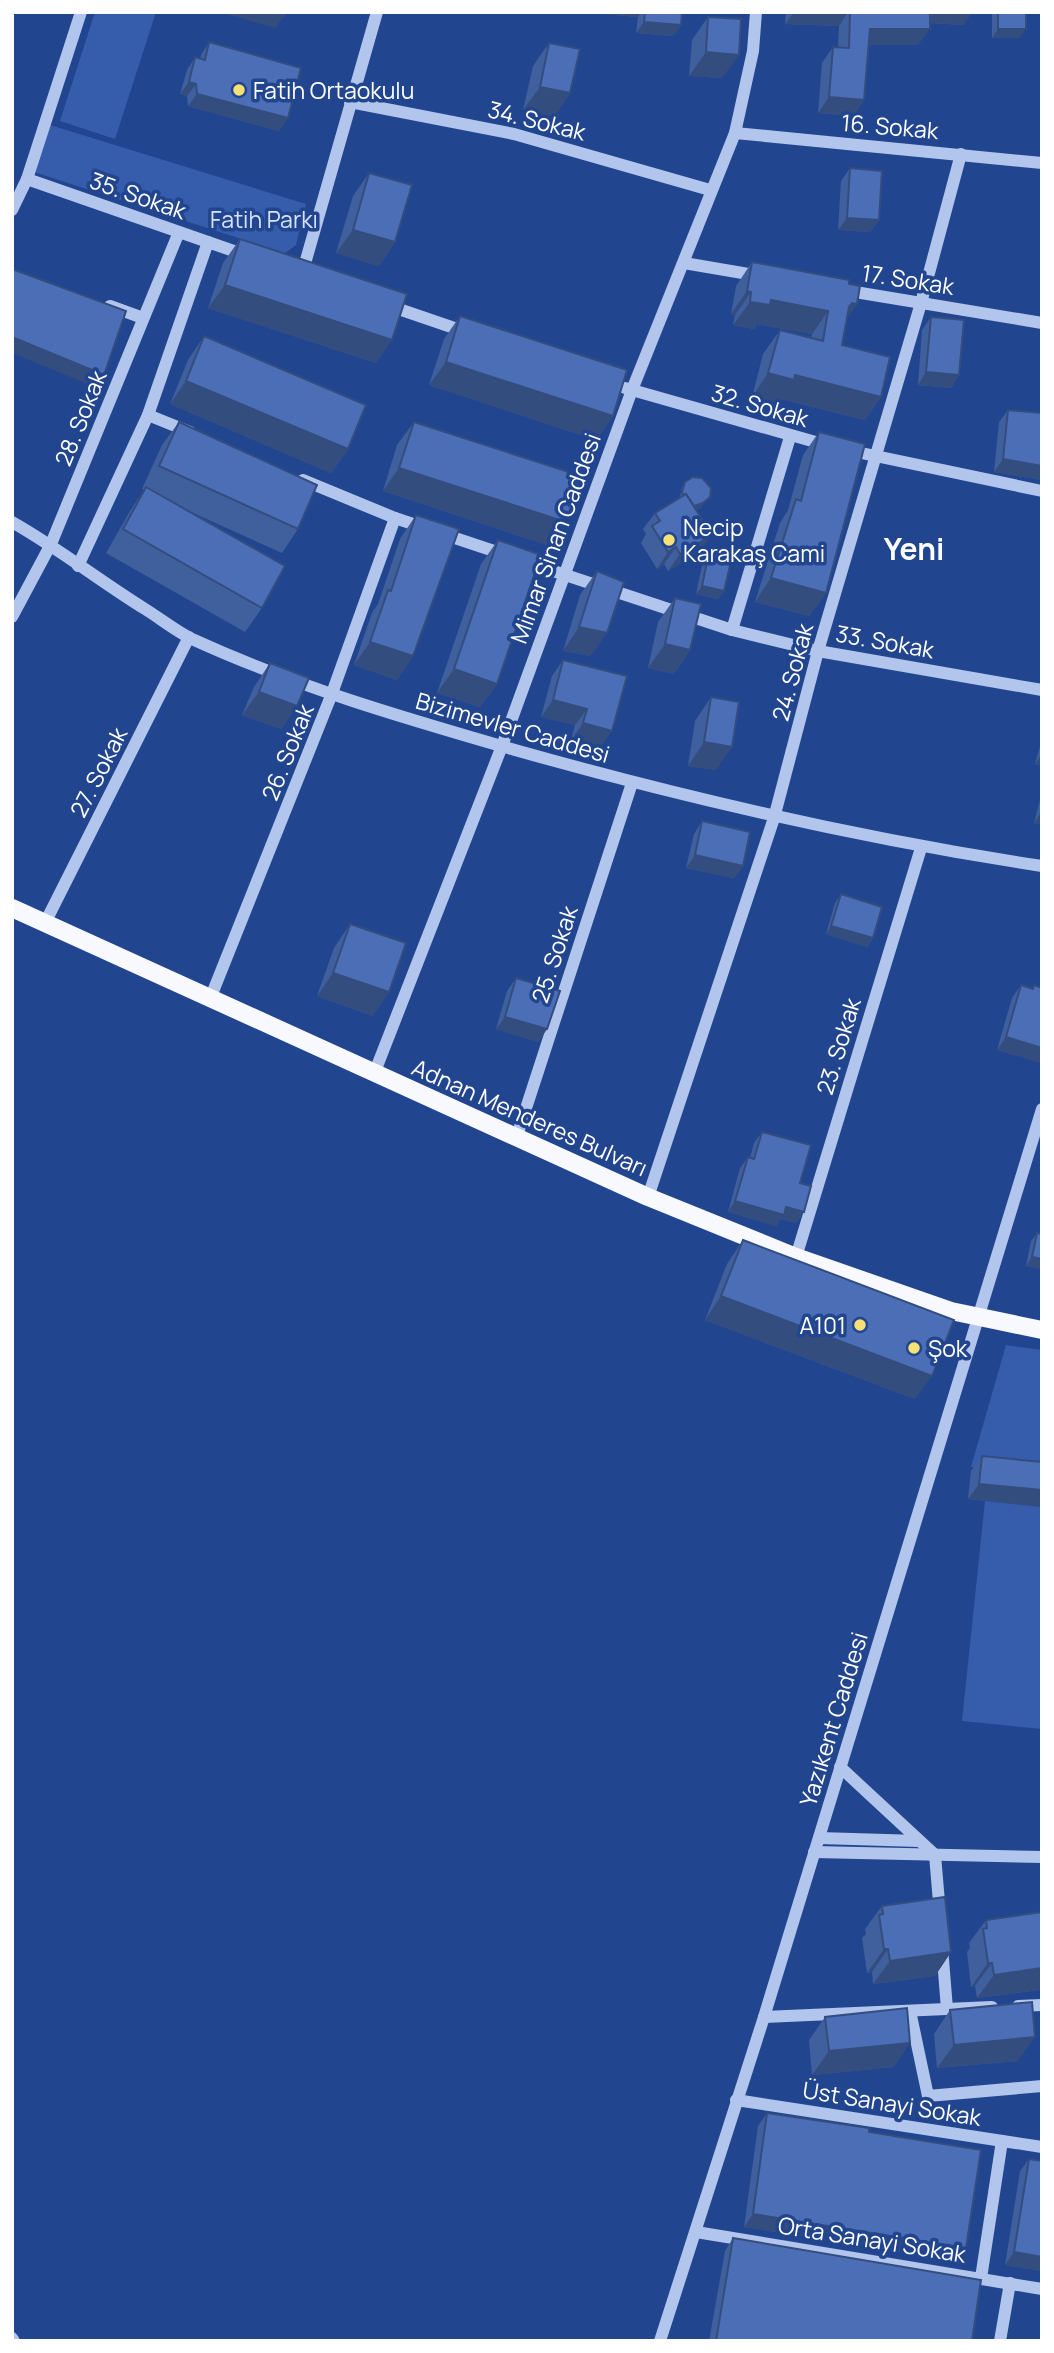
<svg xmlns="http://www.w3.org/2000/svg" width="1054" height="2353" viewBox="0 0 1054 2353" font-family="Manrope,sans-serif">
<rect width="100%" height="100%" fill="#22458f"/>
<!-- green -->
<g fill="#365dac">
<polygon points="95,12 156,12 115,139 60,121"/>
<polygon points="50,125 306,204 296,245 285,253 34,172"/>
<polygon points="1006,1345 1042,1350 1042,1474 971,1467"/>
<polygon points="985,1501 1042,1507 1042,1729 962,1721"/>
</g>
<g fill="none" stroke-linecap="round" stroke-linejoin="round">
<!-- minor -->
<g stroke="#b2c5ec" stroke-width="12">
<polyline points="350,102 514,134 710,190"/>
<polyline points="735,133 1042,163"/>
<polyline points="27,179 248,256"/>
<polyline points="12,210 27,179 81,12"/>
<polyline points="684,263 760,276"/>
<polyline points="302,274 377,12"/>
<polyline points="843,290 1042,323"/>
<polyline points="387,305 466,332"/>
<polyline points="110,306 143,318"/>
<polyline points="625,388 826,445"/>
<polyline points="148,415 190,432"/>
<polyline points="847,450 1042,491"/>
<polyline points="303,480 395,518 506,555"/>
<path d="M12,522C58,548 100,581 145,609C161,619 176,631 192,639C297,687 404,718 515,750C689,799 863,839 1042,866"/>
<polyline points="523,561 732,630 818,651 1042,690"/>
<polyline points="78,566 148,415 208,242"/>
<polyline points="12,617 51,544 179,232"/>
<polyline points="732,630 790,437"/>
<polyline points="44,925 189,637"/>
<polyline points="210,999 331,696 395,518"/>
<polyline points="374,1074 502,746 632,390 735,133 753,51 756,12"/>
<polyline points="516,1139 632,783"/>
<polyline points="648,1197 774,818 818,651 921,303 961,154"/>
<polyline points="796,1257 921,848"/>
<polyline points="840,1767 935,1855 940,1914"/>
<polyline points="819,1838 919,1841"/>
<polyline points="814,1852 1042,1857"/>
<polyline points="942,1947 947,2009"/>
<polyline points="1018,2006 1042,2005"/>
<polyline points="910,2011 928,2096 1042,2086"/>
<polyline points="764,2017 992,2007"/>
<polyline points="736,2100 1042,2147"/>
<polyline points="696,2232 1042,2289"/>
<polyline points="981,2278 1002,2141"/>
<polyline points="12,2338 14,2341"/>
<polyline points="660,2341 764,2017 1042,1109"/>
<polyline points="1000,2341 1010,2283"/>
</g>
<!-- major -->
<polyline stroke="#f7f9ff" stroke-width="18" points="12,908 648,1197 796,1257 951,1311 1042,1330"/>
</g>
<!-- wall -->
<g fill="#405f9d">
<polygon points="604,12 682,12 681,25 673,36 636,33 638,17 604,14"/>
<polygon points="786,12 972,12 963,25 930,23 918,45 869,45 864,100 853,116 818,113 822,63 833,47 838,47 839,26 785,24"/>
<polygon points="992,12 1026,12 1020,38 992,38"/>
<polygon points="708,17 722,78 689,76 692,40"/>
<polygon points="209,42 279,131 188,106 187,96 180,94 187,70 195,57 200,59 201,55"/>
<polygon points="549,43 570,93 554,117 523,110 533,66"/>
<polygon points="850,168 879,220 870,232 838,230 841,181"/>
<polygon points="369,173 395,242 379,266 336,253 353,196"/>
<polygon points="240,239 376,363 208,308 223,263"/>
<polygon points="752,262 849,284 857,304 847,318 842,345 881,397 865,420 781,399 778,403 752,397 763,354 780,330 811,338 812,334 757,324 754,329 733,325 735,315 731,314 736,286"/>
<polygon points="460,316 613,416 596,440 429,385 444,339"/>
<polygon points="931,317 959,375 951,388 918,385 922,330"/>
<polygon points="204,336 348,449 331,473 170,404 188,360"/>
<polygon points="1008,410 1042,413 1042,480 994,472 999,422"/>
<polygon points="179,422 298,529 282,553 182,508 262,608 245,632 106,553 130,511 144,490 142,489 162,445"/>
<polygon points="414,422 550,546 383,491 397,445"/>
<polygon points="819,432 826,593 809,616 755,602 780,523 788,510 803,455"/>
<polygon points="685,482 710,497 700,508 696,509 700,551 668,571 664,564 657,569 641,543 646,534 643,529 655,513 680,497 682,487"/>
<polygon points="416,515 413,656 397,680 354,665 372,613 378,604 400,539"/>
<polygon points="498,540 497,684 480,707 437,693 481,564"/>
<polygon points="710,547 724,591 718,599 696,594 704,556"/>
<polygon points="597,571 591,656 563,651 580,595"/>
<polygon points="675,598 690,650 674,674 648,668 658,622"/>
<polygon points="563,660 627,676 600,748 571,740 575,725 541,717 552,676"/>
<polygon points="270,663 297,706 281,729 242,715 254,687"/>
<polygon points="711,697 716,770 688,766 695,721"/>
<polygon points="1042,739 1042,766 1035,764"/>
<polygon points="1042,792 1042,825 1034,823"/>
<polygon points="702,821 743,866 734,878 686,868 694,834"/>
<polygon points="841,894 873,938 867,947 826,934 835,903"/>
<polygon points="350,924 373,1016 317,996 334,948"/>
<polygon points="516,978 547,1029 538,1042 496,1029 507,991"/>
<polygon points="1021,985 1032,989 1034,985 1042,988 1042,1063 997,1050 1012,998"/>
<polygon points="762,1132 800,1183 804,1212 796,1223 781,1219 776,1226 728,1212 740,1168 748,1157 750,1158 754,1143"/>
<polygon points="1037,1233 1042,1234 1042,1269 1026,1266 1031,1241"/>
<polygon points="743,1240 915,1399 705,1320 727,1264"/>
<polygon points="982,1456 1042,1462 1042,1507 968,1499 971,1471"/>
<polygon points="882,1906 951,1952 935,1976 873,1984 872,1972 867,1973 862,1938 866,1934 865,1929"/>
<polygon points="1042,1912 1042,1986 1039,1990 977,1998 975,1986 971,1987 967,1952 970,1948 969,1943 986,1920"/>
<polygon points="950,2010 1018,2061 937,2068 934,2034"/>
<polygon points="825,2017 894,2067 812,2075 809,2040"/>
<polygon points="767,2113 869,2132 966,2248 957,2261 744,2227 758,2126"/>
<polygon points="1029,2159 1042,2161 1042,2271 1005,2265 1020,2171"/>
<polygon points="733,2238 972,2341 709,2341 725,2251"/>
</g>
<!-- shaded-wall -->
<g fill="#344d7f">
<polygon points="228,12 273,12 284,16 275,28 227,14"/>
<polygon points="605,12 641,12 638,17 604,14"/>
<polygon points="794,12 848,12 839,26 785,24"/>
<polygon points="926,12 972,12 963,25 919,22"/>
<polygon points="644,22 681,25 673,36 636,33"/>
<polygon points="870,29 930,29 918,45 859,45"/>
<polygon points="998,29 1026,29 1020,38 992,38"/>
<polygon points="706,52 739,55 722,78 689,76"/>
<polygon points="189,82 196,84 187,96 180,94"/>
<polygon points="540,87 570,93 554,117 523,110"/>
<polygon points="197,94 288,118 279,131 188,106"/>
<polygon points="829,97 864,100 853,116 818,113"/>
<polygon points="847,218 879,220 870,232 838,230"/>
<polygon points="353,230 395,242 379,266 336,253"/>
<polygon points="225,285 392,340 376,363 208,308"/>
<polygon points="747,291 751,292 735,315 731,314"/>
<polygon points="771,300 828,311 812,334 757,324 754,329 733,325 750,302"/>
<polygon points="852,303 857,304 840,328"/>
<polygon points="12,337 104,375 95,387 12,353"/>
<polygon points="446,362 613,416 596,440 429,385"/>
<polygon points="926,372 959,375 951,388 918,385"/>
<polygon points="768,373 795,375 881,397 865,420 781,399 778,403 752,397"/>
<polygon points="186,381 348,449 331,473 170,404"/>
<polygon points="1003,459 1042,466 1042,480 994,472"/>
<polygon points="399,468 566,522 550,546 383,491"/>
<polygon points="710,497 700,508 684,512"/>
<polygon points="712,535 700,551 668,571 680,554"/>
<polygon points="676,547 664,564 657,569 668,552"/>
<polygon points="771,578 826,593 809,616 755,602"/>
<polygon points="702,586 724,591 718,599 696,594"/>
<polygon points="579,627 607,633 591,656 563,651"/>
<polygon points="370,642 413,656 397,680 354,665"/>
<polygon points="665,644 690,650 674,674 648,668"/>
<polygon points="454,669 497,684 480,707 437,693"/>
<polygon points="259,692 297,706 281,729 242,715"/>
<polygon points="553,700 587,709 575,725 541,717"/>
<polygon points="583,723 612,731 600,748 571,740"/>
<polygon points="704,742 732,747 716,770 688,766"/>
<polygon points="1042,754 1042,766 1035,764"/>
<polygon points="1042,811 1042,825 1034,823"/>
<polygon points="695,855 743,866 734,878 686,868"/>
<polygon points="831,926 873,938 867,947 826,934"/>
<polygon points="333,973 389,992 373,1016 317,996"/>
<polygon points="505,1017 547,1029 538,1042 496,1029"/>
<polygon points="1006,1037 1042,1048 1042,1063 997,1050"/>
<polygon points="735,1201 786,1207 804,1212 796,1223 781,1219 776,1226 728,1212"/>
<polygon points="1032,1257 1042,1259 1042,1269 1026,1266"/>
<polygon points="721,1296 932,1376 915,1399 705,1320"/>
<polygon points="979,1484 1042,1490 1042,1507 968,1499"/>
<polygon points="884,1949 888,1949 872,1972 867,1973"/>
<polygon points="951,1952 935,1976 873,1984 890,1961"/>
<polygon points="988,1963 992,1963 975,1986 971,1987"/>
<polygon points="1042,1968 1042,1986 1039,1990 977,1998 994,1975"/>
<polygon points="1035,2037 1018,2061 937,2068 954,2045"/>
<polygon points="910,2043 894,2067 812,2075 829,2051"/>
<polygon points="753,2214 966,2248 957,2261 744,2227"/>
<polygon points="1014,2252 1042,2257 1042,2271 1005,2265"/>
</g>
<!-- building -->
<g fill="#4b6eb6" stroke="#344d7f" stroke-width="2">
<polygon points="273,12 285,12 284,16"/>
<polygon points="645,12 682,12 681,25 644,22"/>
<polygon points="850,12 930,12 930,29 870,29 864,100 829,97 833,47 849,48"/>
<rect x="998" y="12" width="28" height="17"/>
<polygon points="708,17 741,19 739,55 706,52"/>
<polygon points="209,42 301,68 288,118 197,94 196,84 189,82 195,57 205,60"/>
<polygon points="549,43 580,49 570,93 540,87"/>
<polygon points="850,168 882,171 879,220 847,218"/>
<polygon points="369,173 412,185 395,242 353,230"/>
<polygon points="240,239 407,294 392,340 225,285"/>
<polygon points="752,262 849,280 849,284 860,286 857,304 852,303 849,307 842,345 890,357 881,397 795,375 794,380 768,373 780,330 823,341 828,311 771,300 770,305 750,302 751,292 747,291"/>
<polygon points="12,269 126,311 104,375 12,337"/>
<polygon points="460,316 627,370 613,416 446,362"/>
<polygon points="931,317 964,320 959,375 926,372"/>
<polygon points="204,336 366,405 348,449 186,381"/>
<polygon points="1008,410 1042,413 1042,466 1003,459"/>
<polygon points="179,422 317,485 298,529 159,466"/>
<polygon points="414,422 581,476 566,522 399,468"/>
<polygon points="819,432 865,444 826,593 771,578 796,499 801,501"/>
<polygon points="693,477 702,478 711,488 710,497 703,503 694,506 686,494 683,495 682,492 685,482"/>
<polygon points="146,487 285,566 262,608 123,529"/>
<polygon points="686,494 712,535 680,554 676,547 668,552 652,526 660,521 655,513"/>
<polygon points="416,515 459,529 413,656 370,642 388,590 391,591"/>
<polygon points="498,540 541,555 497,684 454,669"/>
<polygon points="710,547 733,553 724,591 702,586"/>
<polygon points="597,571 624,582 607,633 579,627"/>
<polygon points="675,598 701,604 690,650 665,644"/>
<polygon points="563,660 627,676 612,731 583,723 587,709 553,700"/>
<polygon points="270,663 309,678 297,706 259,692"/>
<polygon points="711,697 739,702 732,747 704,742"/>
<polygon points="702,821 750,832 743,866 695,855"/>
<polygon points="841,894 882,907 873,938 831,926"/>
<polygon points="350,924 406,943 389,992 333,973"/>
<polygon points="516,978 560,991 547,1029 505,1017"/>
<polygon points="1021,985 1033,989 1034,985 1042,988 1042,1048 1006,1037"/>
<polygon points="762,1132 811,1145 800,1183 811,1186 804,1212 786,1207 784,1215 735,1201 748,1157 754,1159"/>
<polygon points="1037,1233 1042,1234 1042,1259 1032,1257"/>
<polygon points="743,1240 954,1320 932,1376 721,1296"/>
<polygon points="982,1456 1042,1462 1042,1490 979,1484"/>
<polygon points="945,1897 951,1952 890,1961 888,1949 884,1949 879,1915 883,1914 882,1906"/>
<polygon points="1042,1912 1042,1968 994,1975 992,1963 988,1963 983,1929 987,1928 986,1920"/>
<polygon points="1032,2002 1035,2037 954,2045 950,2010"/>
<polygon points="907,2008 910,2043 829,2051 825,2017"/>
<polygon points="767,2113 869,2128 869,2132 981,2150 966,2248 753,2214"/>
<polygon points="1029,2159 1042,2161 1042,2257 1014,2252"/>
<polygon points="733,2238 981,2280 972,2341 716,2341"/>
</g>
<!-- markers -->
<g fill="#f8e174" stroke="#22458f" stroke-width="2.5">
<circle cx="239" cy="90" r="7"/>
<circle cx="669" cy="540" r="7"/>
<circle cx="860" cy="1325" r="7"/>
<circle cx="914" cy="1348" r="7"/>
</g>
<g text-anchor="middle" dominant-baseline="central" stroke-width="7" stroke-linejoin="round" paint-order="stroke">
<!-- poi labels -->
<g font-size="23" fill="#fff" stroke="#22458f" text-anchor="start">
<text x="253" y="90">Fatih Ortaokulu</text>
<text x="683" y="527">Necip<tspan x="683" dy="26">Karakaş Cami</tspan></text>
<text x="846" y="1325" text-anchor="end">A101</text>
<text x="928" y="1348">Şok</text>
</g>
<!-- street labels -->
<g font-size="23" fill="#fff" stroke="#22458f">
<text transform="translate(537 120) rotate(14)">34. Sokak</text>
<text transform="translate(890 126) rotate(5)">16. Sokak</text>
<text transform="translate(138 195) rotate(19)">35. Sokak</text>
<text transform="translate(908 279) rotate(9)">17. Sokak</text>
<text transform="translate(760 405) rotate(16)">32. Sokak</text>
<text transform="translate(80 418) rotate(-68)">28. Sokak</text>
<text transform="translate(555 538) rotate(-70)">Mimar Sinan Caddesi</text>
<text transform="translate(885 641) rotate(10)">33. Sokak</text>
<text transform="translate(792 672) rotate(-75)">24. Sokak</text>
<text transform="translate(513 727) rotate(16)">Bizimevler Caddesi</text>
<text transform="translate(287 752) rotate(-68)">26. Sokak</text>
<text transform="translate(98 772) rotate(-63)">27. Sokak</text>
<text transform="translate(554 954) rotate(-72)">25. Sokak</text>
<text transform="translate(838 1046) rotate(-73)">23. Sokak</text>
<text transform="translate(530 1117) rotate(24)">Adnan Menderes Bulvarı</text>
<text transform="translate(833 1719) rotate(-73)">Yazıkent Caddesi</text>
<text transform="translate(892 2103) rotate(9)">Üst Sanayi Sokak</text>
<text transform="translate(872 2239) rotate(9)">Orta Sanayi Sokak</text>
</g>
<!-- park labels -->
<g font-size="23" fill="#d7e2f9" stroke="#22458f">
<text x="264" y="219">Fatih Parkı</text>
</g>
<!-- district labels -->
<g font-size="30" font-weight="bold" fill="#fff" stroke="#22458f">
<text x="914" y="548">Yeni</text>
</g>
</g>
<!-- border -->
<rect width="1054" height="2353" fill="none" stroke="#ffffff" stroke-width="28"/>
</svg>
